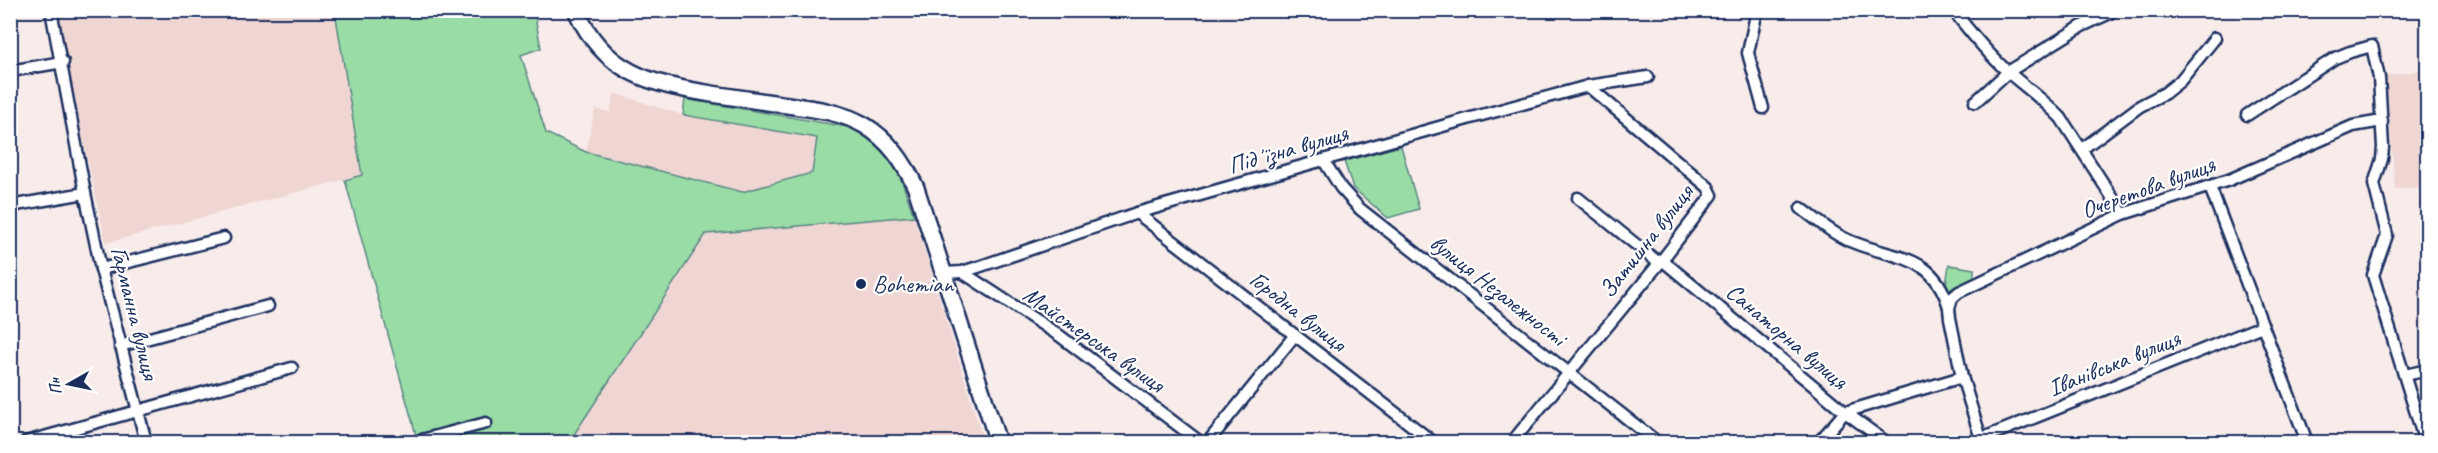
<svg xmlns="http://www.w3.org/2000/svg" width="2438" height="453" viewBox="0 0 2438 453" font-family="Caveat,sans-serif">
<rect width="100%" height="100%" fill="#f8eceb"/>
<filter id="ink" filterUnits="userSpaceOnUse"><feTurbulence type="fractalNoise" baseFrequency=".0167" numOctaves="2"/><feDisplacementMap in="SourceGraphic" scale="12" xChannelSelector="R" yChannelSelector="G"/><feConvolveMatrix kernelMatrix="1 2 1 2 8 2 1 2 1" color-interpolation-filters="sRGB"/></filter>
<g filter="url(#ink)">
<!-- built -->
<g fill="#efd6d3">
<polygon points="55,11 335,11 362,175 106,243"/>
<polygon points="2427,69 2428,201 2425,201 2422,187 2395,189 2386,76"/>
<polygon points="614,93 683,115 817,138 812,173 742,192 586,152 595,109 610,112"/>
<polygon points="914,216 984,442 569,442 706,234"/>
</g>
<!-- green -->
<g fill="#99dca6" stroke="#5a8682" stroke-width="1.5">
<polygon points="335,11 534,11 541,48 521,55 546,133 586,152 742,192 812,173 817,138 683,115 685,99 853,128 878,144 900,176 914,216 706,234 569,442 418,442 345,180 362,175"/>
<polygon points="1401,146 1419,209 1388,218 1353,188 1344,161"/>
<polygon points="1949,265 1974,269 1974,279 1949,290 1946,284"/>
</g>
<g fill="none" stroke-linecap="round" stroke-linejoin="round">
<defs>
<g id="minor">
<polyline points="1757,10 1748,53 1763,108"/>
<path d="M1953,10C1970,32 1987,53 2007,71C2025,87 2044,100 2061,118L2123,214"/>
<polyline points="10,71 63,62"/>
<polyline points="1975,102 2008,72 2082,26 2110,13"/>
<polyline points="2247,115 2335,58 2350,52 2372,46 2379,78 2383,147 2382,159 2374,184 2387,235 2373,275 2425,442"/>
<polyline points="2082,149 2140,106 2165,93 2180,81 2215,38"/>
<polyline points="1324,161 1341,188 1360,209 1657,442"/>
<polyline points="2210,187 2307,442"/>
<polyline points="85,193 101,269 146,442"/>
<polyline points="1578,198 1659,263"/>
<polyline points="10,206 85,193 51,10"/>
<path d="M1801,208C1818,221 1835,236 1855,243C1898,260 1933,254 1949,307"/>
<polyline points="1137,213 1433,442"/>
<polyline points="1662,260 1845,412 1886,442"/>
<polyline points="101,269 224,238"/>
<polyline points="962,272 1060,336 1200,442"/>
<polyline points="943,273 962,272 978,267 1137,213 1471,118 1588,86 1648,77"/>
<polyline points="120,346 268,306"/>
<polyline points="2405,375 2428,370"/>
<polyline points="1981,439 2262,326"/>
<polyline points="26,442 292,368"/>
<polyline points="414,442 486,423"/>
<polyline points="1208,442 1295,335"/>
<polyline points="1512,442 1662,260 1712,195 1708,187 1588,86"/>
<polyline points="1819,442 1845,412 1962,377"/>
<polyline points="1982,442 1962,377 1950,318 1949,308 1952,298 1959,292 2123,214 2229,180 2353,126 2382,121"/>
</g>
<path id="secondary" d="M576,10C604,73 650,84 712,94C740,98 767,102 794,106C818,109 843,113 864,125C889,140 904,162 916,188L998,442"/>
</defs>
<!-- minor casing -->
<use href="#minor" stroke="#1b2f5e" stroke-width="15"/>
<!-- secondary casing -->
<use href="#secondary" stroke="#1b2f5e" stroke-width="20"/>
<!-- minor -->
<use href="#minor" stroke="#fff" stroke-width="10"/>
<!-- secondary -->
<use href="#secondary" stroke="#fff" stroke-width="15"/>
</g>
</g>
<!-- markers -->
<circle fill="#1b2f5e" stroke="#fff" stroke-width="2" cx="861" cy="284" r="6"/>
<g text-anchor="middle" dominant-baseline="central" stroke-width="4.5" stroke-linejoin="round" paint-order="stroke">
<!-- street labels -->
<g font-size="24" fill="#1b2f5e" stroke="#fff">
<text transform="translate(1288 149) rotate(-16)">Підʼїзна вулиця</text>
<text transform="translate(2148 187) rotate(-20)">Очеретова вулиця</text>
<text transform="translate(1646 241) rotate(-52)">Затишна вулиця</text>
<text transform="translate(1498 290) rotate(38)">вулиця Незалежності</text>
<text transform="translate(1298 311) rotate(38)">Городна вулиця</text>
<text transform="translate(135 313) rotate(76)">Гарманна вулиця</text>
<text transform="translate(1787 336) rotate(40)">Санаторна вулиця</text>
<text transform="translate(1094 339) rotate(35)">Майстерська вулиця</text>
<text transform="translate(2114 363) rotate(-22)">Іванівська вулиця</text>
</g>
<!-- poi labels -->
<g font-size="24" fill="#1b2f5e" stroke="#fff" text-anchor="start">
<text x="873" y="284">Bohemian</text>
</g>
</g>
<!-- margin -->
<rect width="2438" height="453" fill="none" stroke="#fff" stroke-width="36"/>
<rect x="18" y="18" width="2402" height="417" fill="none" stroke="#1b2f5e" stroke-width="2" filter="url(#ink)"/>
<!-- north arrow -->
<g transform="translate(69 384) rotate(261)" stroke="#ffffff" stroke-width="4.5" paint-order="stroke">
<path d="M0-4.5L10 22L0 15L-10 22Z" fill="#1b2f5e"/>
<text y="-9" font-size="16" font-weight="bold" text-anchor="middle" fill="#1b2f5e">Пн</text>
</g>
</svg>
